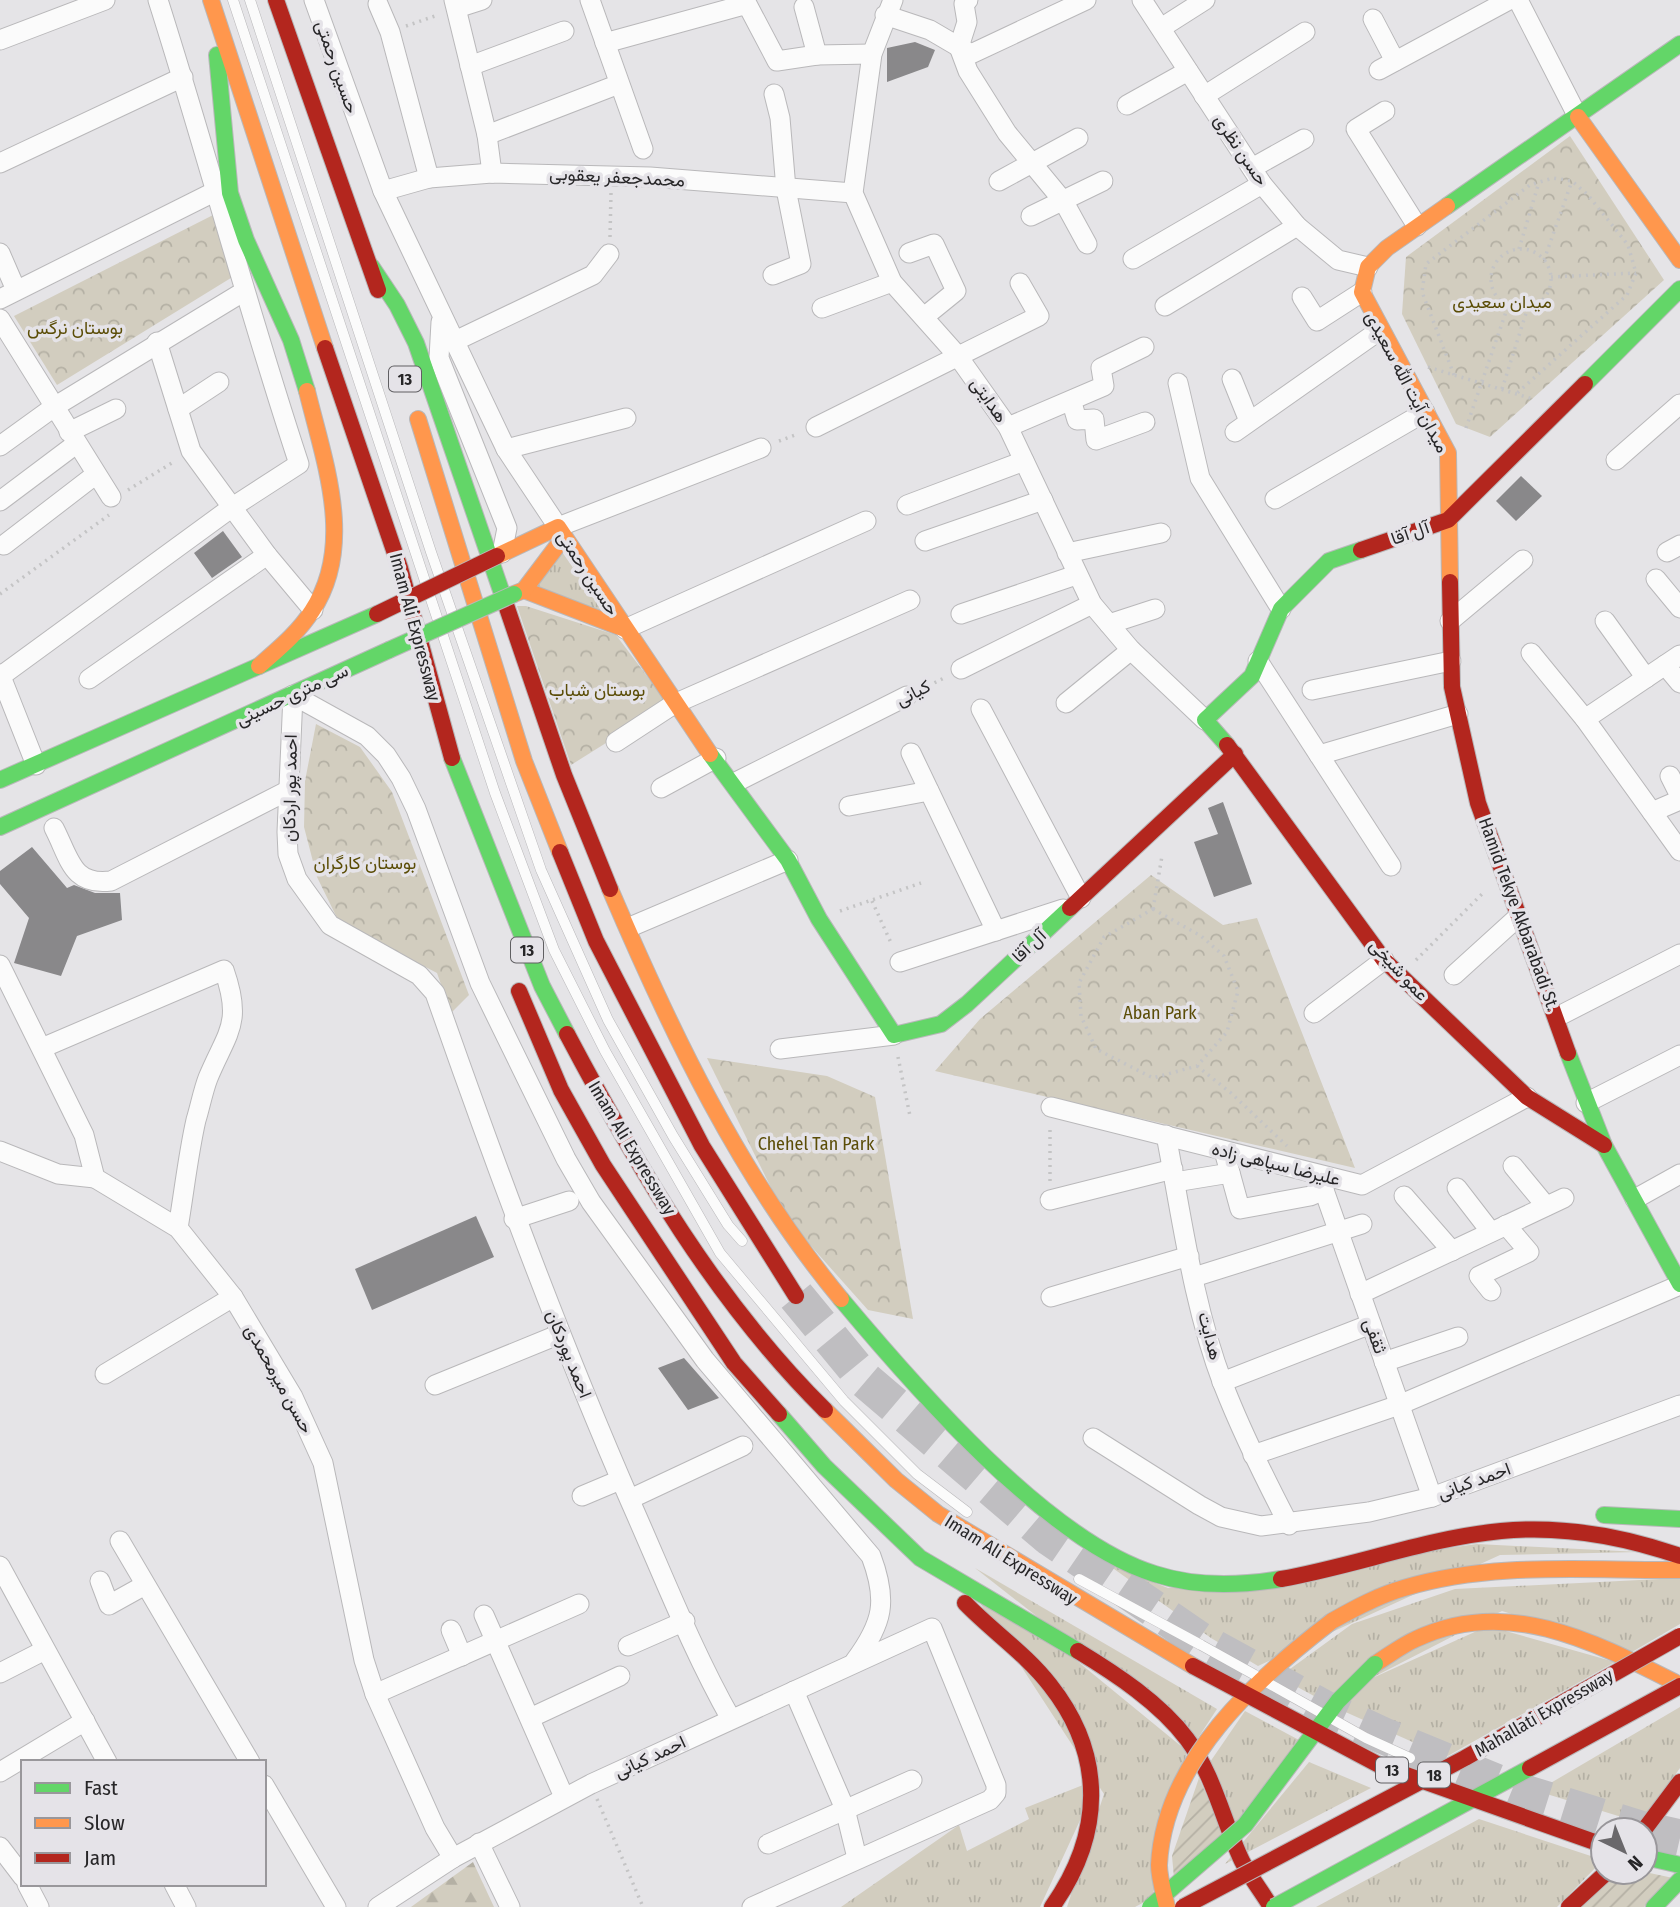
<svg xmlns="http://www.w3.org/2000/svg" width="1680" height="1907" viewBox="0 0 1680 1907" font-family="'Fira Sans Condensed',Vazirmatn,sans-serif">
<defs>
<pattern id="grass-tufts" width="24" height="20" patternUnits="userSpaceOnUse" patternTransform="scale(1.75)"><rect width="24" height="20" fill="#d2cdbf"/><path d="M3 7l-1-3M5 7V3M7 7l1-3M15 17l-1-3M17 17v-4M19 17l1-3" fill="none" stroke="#b4b0a4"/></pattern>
<pattern id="forest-firs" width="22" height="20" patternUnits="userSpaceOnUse" patternTransform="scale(1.75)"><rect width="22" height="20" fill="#d2cdbf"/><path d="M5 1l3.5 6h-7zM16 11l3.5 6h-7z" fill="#b4b0a4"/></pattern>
<pattern id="park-crowns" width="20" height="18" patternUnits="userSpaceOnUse" patternTransform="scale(1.75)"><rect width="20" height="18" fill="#d2cdbf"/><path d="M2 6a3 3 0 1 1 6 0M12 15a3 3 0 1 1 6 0" fill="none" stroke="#b4b0a4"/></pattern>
<pattern id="garden-furrows" width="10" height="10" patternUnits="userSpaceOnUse" patternTransform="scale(1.75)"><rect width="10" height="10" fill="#d2cdbf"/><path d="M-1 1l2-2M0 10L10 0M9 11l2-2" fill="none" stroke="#b4b0a4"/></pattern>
</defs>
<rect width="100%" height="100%" fill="#e5e4e7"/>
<!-- grass -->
<g fill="url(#grass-tufts)">
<polygon points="562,552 604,612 534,590"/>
<polygon points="1477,1544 1640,1552 1500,1555 1258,1666 1211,1638 1107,1564 1168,1588"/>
<polygon points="975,1568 1217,1709 1196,1741"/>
<polygon points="1680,1578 1680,1624 1632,1652 1502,1611 1325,1702 1279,1677 1352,1624 1455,1589"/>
<polygon points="980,1603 1071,1656 1187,1751 1152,1898 1135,1907 1067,1907 1104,1794"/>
<polygon points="1488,1626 1615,1662 1446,1757 1341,1710 1368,1680"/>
<polygon points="1680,1707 1680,1768 1641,1823 1537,1791"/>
<polygon points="1245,1711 1299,1740 1234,1825 1210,1762"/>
<polygon points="1309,1762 1371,1788 1225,1864"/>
<polygon points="1083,1785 1082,1816 1040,1907 841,1907 959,1825 967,1851 1029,1819 1025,1808"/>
<polygon points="1479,1819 1603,1860 1557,1907 1316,1907"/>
</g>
<!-- forest -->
<polygon fill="url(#forest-firs)" points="473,1862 494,1907 411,1907"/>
<!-- park -->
<g fill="url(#park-crowns)">
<polygon points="1570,136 1664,280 1490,437 1456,424 1402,314 1406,257"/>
<polygon points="221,211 239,273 57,385 14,316"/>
<polygon points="517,606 526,606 616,635 668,704 571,765"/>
<polygon points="316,724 360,747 392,792 469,995 451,1013 437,973 339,922 317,877 304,827 305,781"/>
<polygon points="1151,875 1223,925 1257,918 1355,1168 935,1071 980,1019"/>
<polygon points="707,1058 827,1076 875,1097 913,1319 868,1310 786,1218"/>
</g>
<!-- garden -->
<g fill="url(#garden-furrows)">
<polygon points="1199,1778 1224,1834 1174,1878 1172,1856"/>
<polygon points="1617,1872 1645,1872 1673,1878 1644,1907 1578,1907"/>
</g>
<!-- building -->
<g fill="#89888a">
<polygon points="915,42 935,50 928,67 887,82 887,48"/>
<polygon points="1521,476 1542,496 1516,521 1496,501"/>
<polygon points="223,531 242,557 212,578 194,553"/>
<polygon points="1223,802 1252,884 1214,897 1194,842 1218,834 1208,808"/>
<polygon points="32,847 67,888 74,885 95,893 120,893 122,920 77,936 61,976 14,963 29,918 0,884 0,871"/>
<polygon points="476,1216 494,1257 372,1310 355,1269"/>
<polygon points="684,1358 719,1398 688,1410 658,1368"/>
</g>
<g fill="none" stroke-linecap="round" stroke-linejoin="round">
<!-- highway-tunnel -->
<g stroke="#bfbec1" stroke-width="37" stroke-dasharray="37 18" stroke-linecap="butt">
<polyline points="796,1296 865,1380 1049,1537 1201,1641 1327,1710 1384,1736 1515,1790 1643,1830"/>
<polyline points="1645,1830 1680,1838"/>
</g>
<defs>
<g id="lane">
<polyline points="233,0 495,793 554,950 605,1051 720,1253 844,1401 917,1474 967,1512"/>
<polyline points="250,0 431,552 541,870 608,1020 673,1136 728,1225 742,1241"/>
<polyline points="1079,1579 1201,1645"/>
</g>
<g id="street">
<polyline points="314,0 383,191 506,449 558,527 761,448"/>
<polyline points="454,0 487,135 492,173"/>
<polyline points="590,0 643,149"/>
<polyline points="893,0 872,54 853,193 892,282 957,355 1008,427 1092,604 1131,650 1205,720"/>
<polyline points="968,0 964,4 967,22 959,47 968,71 1007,133 1064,202 1087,244"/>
<polyline points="1142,0 1262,184 1297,226 1338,260 1368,267"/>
<polyline points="1518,0 1578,117"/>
<polyline points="378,4 390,32 429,178"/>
<polyline points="804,7 817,55"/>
<polyline points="457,8 482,0"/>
<polyline points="885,15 930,30 971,54 1086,0"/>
<polyline points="1373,19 1395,61"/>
<polyline points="1161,28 1205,0"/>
<polyline points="0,40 105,0"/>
<polyline points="605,43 747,4 777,61 817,55 872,54"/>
<polyline points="470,66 564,31"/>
<polyline points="1379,70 1509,0"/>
<polyline points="1204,96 1305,32"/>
<polyline points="1127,105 1188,71"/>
<polyline points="1385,111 1356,129 1417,226"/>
<polyline points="487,135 619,84"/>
<polyline points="0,163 183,77"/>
<polyline points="1252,168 1304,139"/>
<polyline points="999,181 1078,138"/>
<polyline points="383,191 429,178 492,173 650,177 853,193"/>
<polyline points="1031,216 1103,181"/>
<polyline points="0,253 16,290"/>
<polyline points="909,253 934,244 956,291 924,317"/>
<polyline points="1133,259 1262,184"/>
<polyline points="773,275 801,264 786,189 780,118 774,94"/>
<polyline points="1302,297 1317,321 1362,292"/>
<polyline points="0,299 214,192"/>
<polyline points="1165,306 1297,226"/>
<polyline points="822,308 892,282"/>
<polyline points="0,319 111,497"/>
<polyline points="441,322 439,358 507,528 502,553"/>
<polyline points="157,342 191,451 267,555 313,610"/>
<polyline points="453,342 593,275 609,254"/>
<polyline points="1232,379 1249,421"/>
<polyline points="1178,383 1200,478 1281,609"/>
<polyline points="1072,403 1077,420 1094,419 1096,440 1145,422"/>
<polyline points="178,409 219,382"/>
<polyline points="816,427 1039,316 1020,283"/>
<polyline points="1008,427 1104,386 1101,368 1144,347"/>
<polyline points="69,432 116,409"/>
<polyline points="1235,432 1380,330"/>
<polyline points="0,446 54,407 243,292"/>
<polyline points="506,449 626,418"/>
<polyline points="1616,460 1680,404"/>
<polyline points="1275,499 1425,412"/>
<polyline points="0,501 76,444"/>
<polyline points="907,505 1024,461"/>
<polyline points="925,541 1043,500"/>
<polyline points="4,545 95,475"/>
<polyline points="1667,552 1680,545"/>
<polyline points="1067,553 1161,533"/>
<polyline points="1656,579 1680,608"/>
<polyline points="961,614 1076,575"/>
<polyline points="1450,621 1523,560"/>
<polyline points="1605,621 1646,678"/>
<polyline points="1109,624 1155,609"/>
<polyline points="625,629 866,521"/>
<polyline points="1531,653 1585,719 1680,851"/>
<polyline points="1258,661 1391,866"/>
<polyline points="1665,665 1680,683"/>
<polyline points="961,669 1092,604"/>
<polyline points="0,674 36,765"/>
<path d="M1,676L231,508L299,464C248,310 207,154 158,0"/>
<polyline points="89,679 267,555"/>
<polyline points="1312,690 1451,661"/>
<polyline points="1066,703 1131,650"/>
<polyline points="981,709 1081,898"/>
<polyline points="1585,719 1680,655"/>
<polyline points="616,742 674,704 910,600"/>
<polyline points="911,753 996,931"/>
<polyline points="1319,755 1458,714"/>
<polyline points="1670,776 1680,796"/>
<polyline points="734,783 907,696"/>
<polyline points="661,788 716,758"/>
<polyline points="849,806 929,791"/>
<polyline points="1652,812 1680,800"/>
<path d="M54,828C70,859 72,886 111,881L287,791"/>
<polyline points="630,927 788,860"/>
<polyline points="900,962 1063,909"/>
<polyline points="0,965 84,1135 95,1178 178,1228 233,1297 293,1397 323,1463 364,1660 375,1694 435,1828 453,1858"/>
<polyline points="1454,975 1519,916"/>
<polyline points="1314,1013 1384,960"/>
<polyline points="1557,1017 1680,954"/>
<path d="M42,1048L224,970C243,1024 227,1032 208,1078C203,1091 200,1107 196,1120C188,1155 184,1193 178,1228"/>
<polyline points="780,1049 894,1035"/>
<polyline points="1586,1103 1680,1055"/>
<polyline points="1051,1107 1362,1185 1527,1097"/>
<path d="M1166,1135C1182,1218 1193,1305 1223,1384C1242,1433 1265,1479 1289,1525"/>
<polyline points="0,1151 58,1174 95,1178"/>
<polyline points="1224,1151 1240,1209 1310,1196 1324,1190"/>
<polyline points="1513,1166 1546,1206"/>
<polyline points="1319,1176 1432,1497"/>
<polyline points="1175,1182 1230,1173"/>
<polyline points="1457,1188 1491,1232"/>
<polyline points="1404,1196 1452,1251"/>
<polyline points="1635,1199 1680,1174"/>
<polyline points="1050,1200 1173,1169"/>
<polyline points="514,1219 569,1201"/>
<polyline points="1194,1277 1362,1224"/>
<polyline points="1491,1291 1479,1276 1529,1252 1506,1225"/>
<polyline points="1360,1294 1564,1198"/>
<polyline points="1051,1297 1189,1256"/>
<polyline points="1384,1362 1458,1337"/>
<polyline points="105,1374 233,1297"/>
<polyline points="1222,1382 1371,1324"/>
<polyline points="435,1385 560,1334"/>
<polyline points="1093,1438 1199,1505 1221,1517 1261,1526 1369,1512 1432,1497 1680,1405"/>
<polyline points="1253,1455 1399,1405 1680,1285"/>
<polyline points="582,1496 620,1480"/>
<polyline points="630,1499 743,1446"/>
<polyline points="120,1541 250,1762"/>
<polyline points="0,1566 107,1762"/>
<polyline points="100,1581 109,1605 145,1585"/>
<polyline points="484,1615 564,1797"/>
<polyline points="451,1630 462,1656"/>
<polyline points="628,1646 685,1621"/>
<polyline points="0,1673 45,1650"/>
<polyline points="794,1691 845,1809 857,1858"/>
<polyline points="375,1694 579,1604"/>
<polyline points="530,1718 620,1676"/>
<path d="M731,1719C692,1650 663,1575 631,1503C558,1336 495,1165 435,993L419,975L330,925L297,879L288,854L287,832L293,695L367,736L386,755L401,778L416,809L480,983L566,1159L591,1202L705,1360L871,1556C888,1601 883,1623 855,1661"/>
<polyline points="0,1772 85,1721"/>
<polyline points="264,1785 336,1907"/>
<polyline points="479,1843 510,1907"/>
<polyline points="768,1844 912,1780"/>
<polyline points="0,1847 23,1877"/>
<polyline points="27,1884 39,1907"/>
<polyline points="174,1884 186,1907"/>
<polyline points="378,1907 453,1858 591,1784 932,1628 996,1785 996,1793 990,1800 752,1907"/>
</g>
<g id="fast">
<polyline points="217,55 230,193 246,240 291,340 307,391"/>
<polyline points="1447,206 1680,44"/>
<polyline points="371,266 397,305 416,343 506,605"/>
<polyline points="1585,384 1680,289"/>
<polyline points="1227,745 1205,720 1252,676 1281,609 1329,561 1361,550"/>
<polyline points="710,754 788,860 819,919 894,1035 941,1024 967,1004 1070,908"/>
<polyline points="452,758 542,986 567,1034"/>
<polyline points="0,780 377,614"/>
<polyline points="0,827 389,650"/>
<polyline points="1568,1053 1604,1145 1680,1284"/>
<path d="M841,1299C913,1385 1047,1541 1155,1574C1195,1587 1239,1586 1281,1579"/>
<polyline points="779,1414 824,1466 920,1558 1078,1651"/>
<polyline points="1604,1515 1680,1519"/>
<polyline points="1645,1857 1680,1865"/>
<polyline points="1654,1907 1680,1880"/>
</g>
<g id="slow">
<polyline points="211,0 325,348"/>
<polyline points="1578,117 1680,260"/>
<polyline points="1447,206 1387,248 1368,267 1362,292 1448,453 1450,582"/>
<polyline points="418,419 524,761 560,852"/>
<polyline points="497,556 558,527 710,754"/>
<polyline points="524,590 625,629"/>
<polyline points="514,594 524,590 564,537"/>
<path d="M259,666C278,649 298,633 312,611C356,545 324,461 307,391"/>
<path d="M610,889C672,1034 740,1177 841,1299"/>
<polyline points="825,1410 896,1480 938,1514 1193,1666"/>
<path d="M1332,1621C1355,1608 1379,1595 1404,1588C1493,1561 1589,1571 1680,1570"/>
<path d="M1375,1664C1388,1656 1402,1645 1416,1639C1508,1595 1597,1643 1680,1685"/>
</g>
<g id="jam">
<polyline points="276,0 378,290"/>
<polyline points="325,348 400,568 452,758"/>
<polyline points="1361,550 1448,520 1585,384"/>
<polyline points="1450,582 1452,687 1478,803 1568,1053"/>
<polyline points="506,605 564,775 610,889"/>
<polyline points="1227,745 1384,960 1527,1097 1604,1145"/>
<polyline points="560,852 596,941 702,1146 796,1296"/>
<polyline points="1070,908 1235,754"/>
<polyline points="519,991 561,1090 603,1165 734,1363 779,1414"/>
<path d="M567,1034C638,1168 716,1302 825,1410"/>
<path d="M1281,1579C1355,1566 1427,1538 1501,1531C1563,1525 1622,1536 1680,1556"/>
<path d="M965,1603C992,1631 1026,1654 1050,1685C1106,1756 1103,1835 1052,1907"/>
<path d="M1078,1651C1116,1674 1160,1703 1187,1739C1214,1775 1223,1821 1242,1861C1250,1877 1262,1892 1271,1907"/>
<polyline points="1644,1830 1680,1782"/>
<polyline points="1569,1907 1607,1872"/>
</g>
</defs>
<!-- lane casing -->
<use href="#lane" stroke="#b9b8ba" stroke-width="11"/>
<!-- street casing -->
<use href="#street" stroke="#b9b8ba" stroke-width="21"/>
<!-- fast casing -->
<use href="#fast" stroke="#b9b8ba" stroke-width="18"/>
<!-- slow casing -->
<use href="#slow" stroke="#b9b8ba" stroke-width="18"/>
<!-- jam casing -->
<use href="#jam" stroke="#b9b8ba" stroke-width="18"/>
<!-- path -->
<g stroke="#c4c4c5" stroke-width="3.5" stroke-dasharray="2 5" stroke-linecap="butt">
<polyline points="406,26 438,15"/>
<polyline points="610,237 611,193"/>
<polyline points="1519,249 1539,182"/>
<circle cx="1521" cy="279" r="30"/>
<polyline points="1544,260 1572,181"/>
<polyline points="1551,277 1636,273"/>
<polyline points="1428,367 1533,399"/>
<polyline points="1454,375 1422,292 1426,264 1530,185 1553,178 1572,181 1588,195 1628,245 1636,273 1627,295 1516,394"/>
<polyline points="1502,389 1528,307"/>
<polyline points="1466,428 1508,306"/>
<polyline points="779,441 798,434"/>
<polyline points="128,490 175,461"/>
<polyline points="0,594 109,515"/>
<polyline points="922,689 946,677"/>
<polyline points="872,901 892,945"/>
<polygon points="1153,909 1201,936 1224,956 1238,991 1227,1032 1197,1066 1153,1078 1096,1049 1081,1016 1079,983 1104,937"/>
<polyline points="1153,909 1162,856"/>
<polyline points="840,911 921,883"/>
<polyline points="1416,960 1485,891"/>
<polyline points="898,1057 910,1116"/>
<polyline points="1197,1066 1231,1093 1287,1146"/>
<polyline points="1050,1181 1050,1126"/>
<polyline points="597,1799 643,1907"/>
</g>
<!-- lane -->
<use href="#lane" stroke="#fbfbfb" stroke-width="10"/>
<!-- street -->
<use href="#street" stroke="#fbfbfb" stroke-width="19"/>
<!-- fast -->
<use href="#fast" stroke="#63d668" stroke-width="16"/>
<!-- slow -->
<use href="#slow" stroke="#ff974d" stroke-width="16"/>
<!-- jam -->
<use href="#jam" stroke="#b3261e" stroke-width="16"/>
<defs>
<g id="lane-bridge">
<polyline points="1201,1645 1255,1675"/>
<polyline points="1268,1683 1366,1738 1410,1758"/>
</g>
<g id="fast-bridge">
<polyline points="389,650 514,594"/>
<polyline points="1150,1907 1245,1825 1338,1701 1375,1664"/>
<polyline points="1274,1907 1530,1768"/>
</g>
<path id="slow-bridge" d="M1167,1907C1164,1894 1159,1878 1159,1865C1164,1761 1256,1679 1332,1621"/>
<g id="jam-bridge">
<polyline points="377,614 497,556"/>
<polyline points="1193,1666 1381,1766 1603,1845"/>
<polyline points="1530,1768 1680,1686"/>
<polyline points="1183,1907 1465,1758 1680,1636"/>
</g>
</defs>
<!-- lane-bridge casing -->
<use href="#lane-bridge" stroke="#b9b8ba" stroke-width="11" stroke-linecap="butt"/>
<!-- fast-bridge casing -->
<use href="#fast-bridge" stroke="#b9b8ba" stroke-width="18" stroke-linecap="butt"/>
<!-- slow-bridge casing -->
<use href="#slow-bridge" stroke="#b9b8ba" stroke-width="18" stroke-linecap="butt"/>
<!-- jam-bridge casing -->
<use href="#jam-bridge" stroke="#b9b8ba" stroke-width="18" stroke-linecap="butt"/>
<!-- lane-bridge -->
<use href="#lane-bridge" stroke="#fbfbfb" stroke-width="10"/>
<!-- fast-bridge -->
<use href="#fast-bridge" stroke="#63d668" stroke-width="16"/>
<!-- slow-bridge -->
<use href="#slow-bridge" stroke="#ff974d" stroke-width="16"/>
<!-- jam-bridge -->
<use href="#jam-bridge" stroke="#b3261e" stroke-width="16"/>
</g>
<g text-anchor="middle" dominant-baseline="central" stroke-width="7" stroke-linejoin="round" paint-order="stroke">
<!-- shield labels -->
<g fill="#e5e3e8" stroke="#605f62" stroke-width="2">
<rect x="389" y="366.5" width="32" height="25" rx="5"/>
<rect x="511" y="937.5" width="32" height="25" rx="5"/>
<rect x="1376" y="1757.5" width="32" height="25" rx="5"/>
<rect x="1418" y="1762.5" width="32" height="25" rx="5"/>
</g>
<g font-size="16" font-weight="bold" fill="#272628">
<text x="405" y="379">13</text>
<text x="527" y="950">13</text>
<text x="1392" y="1770">13</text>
<text x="1434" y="1775">18</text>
</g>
<!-- street labels -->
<g font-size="18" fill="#272628" stroke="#e5e3e8">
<text transform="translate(337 67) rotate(71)">حسین رحمتی</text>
<text transform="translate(1241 150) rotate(56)">حسن نظری</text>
<text transform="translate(617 177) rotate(3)">محمدجعفر یعقوبی</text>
<text transform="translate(1407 382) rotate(62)">میدان آیت الله سعیدی</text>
<text transform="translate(989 400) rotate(55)">هدایتی</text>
<text transform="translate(1410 533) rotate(-19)">آل آقا</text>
<text transform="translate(588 573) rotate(57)">حسین رحمتی</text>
<text transform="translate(415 627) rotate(75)">Imam Ali Expressway</text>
<text transform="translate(913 693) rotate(-27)">کیانی</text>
<text transform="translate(292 695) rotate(-25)">سی متری حسینی</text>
<text transform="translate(290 788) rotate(-89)">احمد پور اردکان</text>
<text transform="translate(1519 914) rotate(70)">Hamid Tekye Akbarabadi St.</text>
<text transform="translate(1029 946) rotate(-43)">آل آقا</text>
<text transform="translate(1399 970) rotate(47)">عمو شیخی</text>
<text transform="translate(632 1148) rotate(59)">Imam Ali Expressway</text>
<text transform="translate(1276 1164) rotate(14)">علیرضا سپاهی زاده</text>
<text transform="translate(1210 1336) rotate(75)">هدایت</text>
<text transform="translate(1375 1336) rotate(70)">ثقفی</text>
<text transform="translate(569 1354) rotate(68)">احمد پوردکان</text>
<text transform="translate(279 1379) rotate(61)">حسن میرمحمدی</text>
<text transform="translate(1474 1481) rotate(-20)">احمد کیانی</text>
<text transform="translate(1011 1560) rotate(32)">Imam Ali Expressway</text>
<text transform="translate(1544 1713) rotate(-30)">Mahallati Expressway</text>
<text transform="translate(650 1757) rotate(-25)">احمد کیانی</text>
</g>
<!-- park labels -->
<g font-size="18" fill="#5b4d07" stroke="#e5e3e8">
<text x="1502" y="302">میدان سعیدی</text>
<text x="75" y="328">بوستان نرگس</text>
<text x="597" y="690">بوستان شباب</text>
<text x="365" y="863">بوستان کارگران</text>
<text x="1160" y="1013">Aban Park</text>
<text x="816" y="1144">Chehel Tan Park</text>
</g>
</g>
<!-- legend -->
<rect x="21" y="1760" width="245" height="126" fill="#e5e3e8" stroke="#99979b" stroke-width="2"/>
<rect x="35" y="1783" width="35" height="10" fill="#63d668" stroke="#99979b" stroke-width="2"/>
<text x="84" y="1795" font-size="21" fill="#272628">Fast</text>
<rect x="35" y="1818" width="35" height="10" fill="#ff974d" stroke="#99979b" stroke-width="2"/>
<text x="84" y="1830" font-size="21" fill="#272628">Slow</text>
<rect x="35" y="1853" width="35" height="10" fill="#b3261e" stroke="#99979b" stroke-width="2"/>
<text x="84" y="1865" font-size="21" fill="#272628">Jam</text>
<!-- north arrow -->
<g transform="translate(1624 1851) rotate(137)"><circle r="33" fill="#e5e3e8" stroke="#99979b" stroke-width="2"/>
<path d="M0-5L12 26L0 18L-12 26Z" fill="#6a686b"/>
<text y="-10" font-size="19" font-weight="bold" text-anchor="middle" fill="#272628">N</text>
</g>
</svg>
